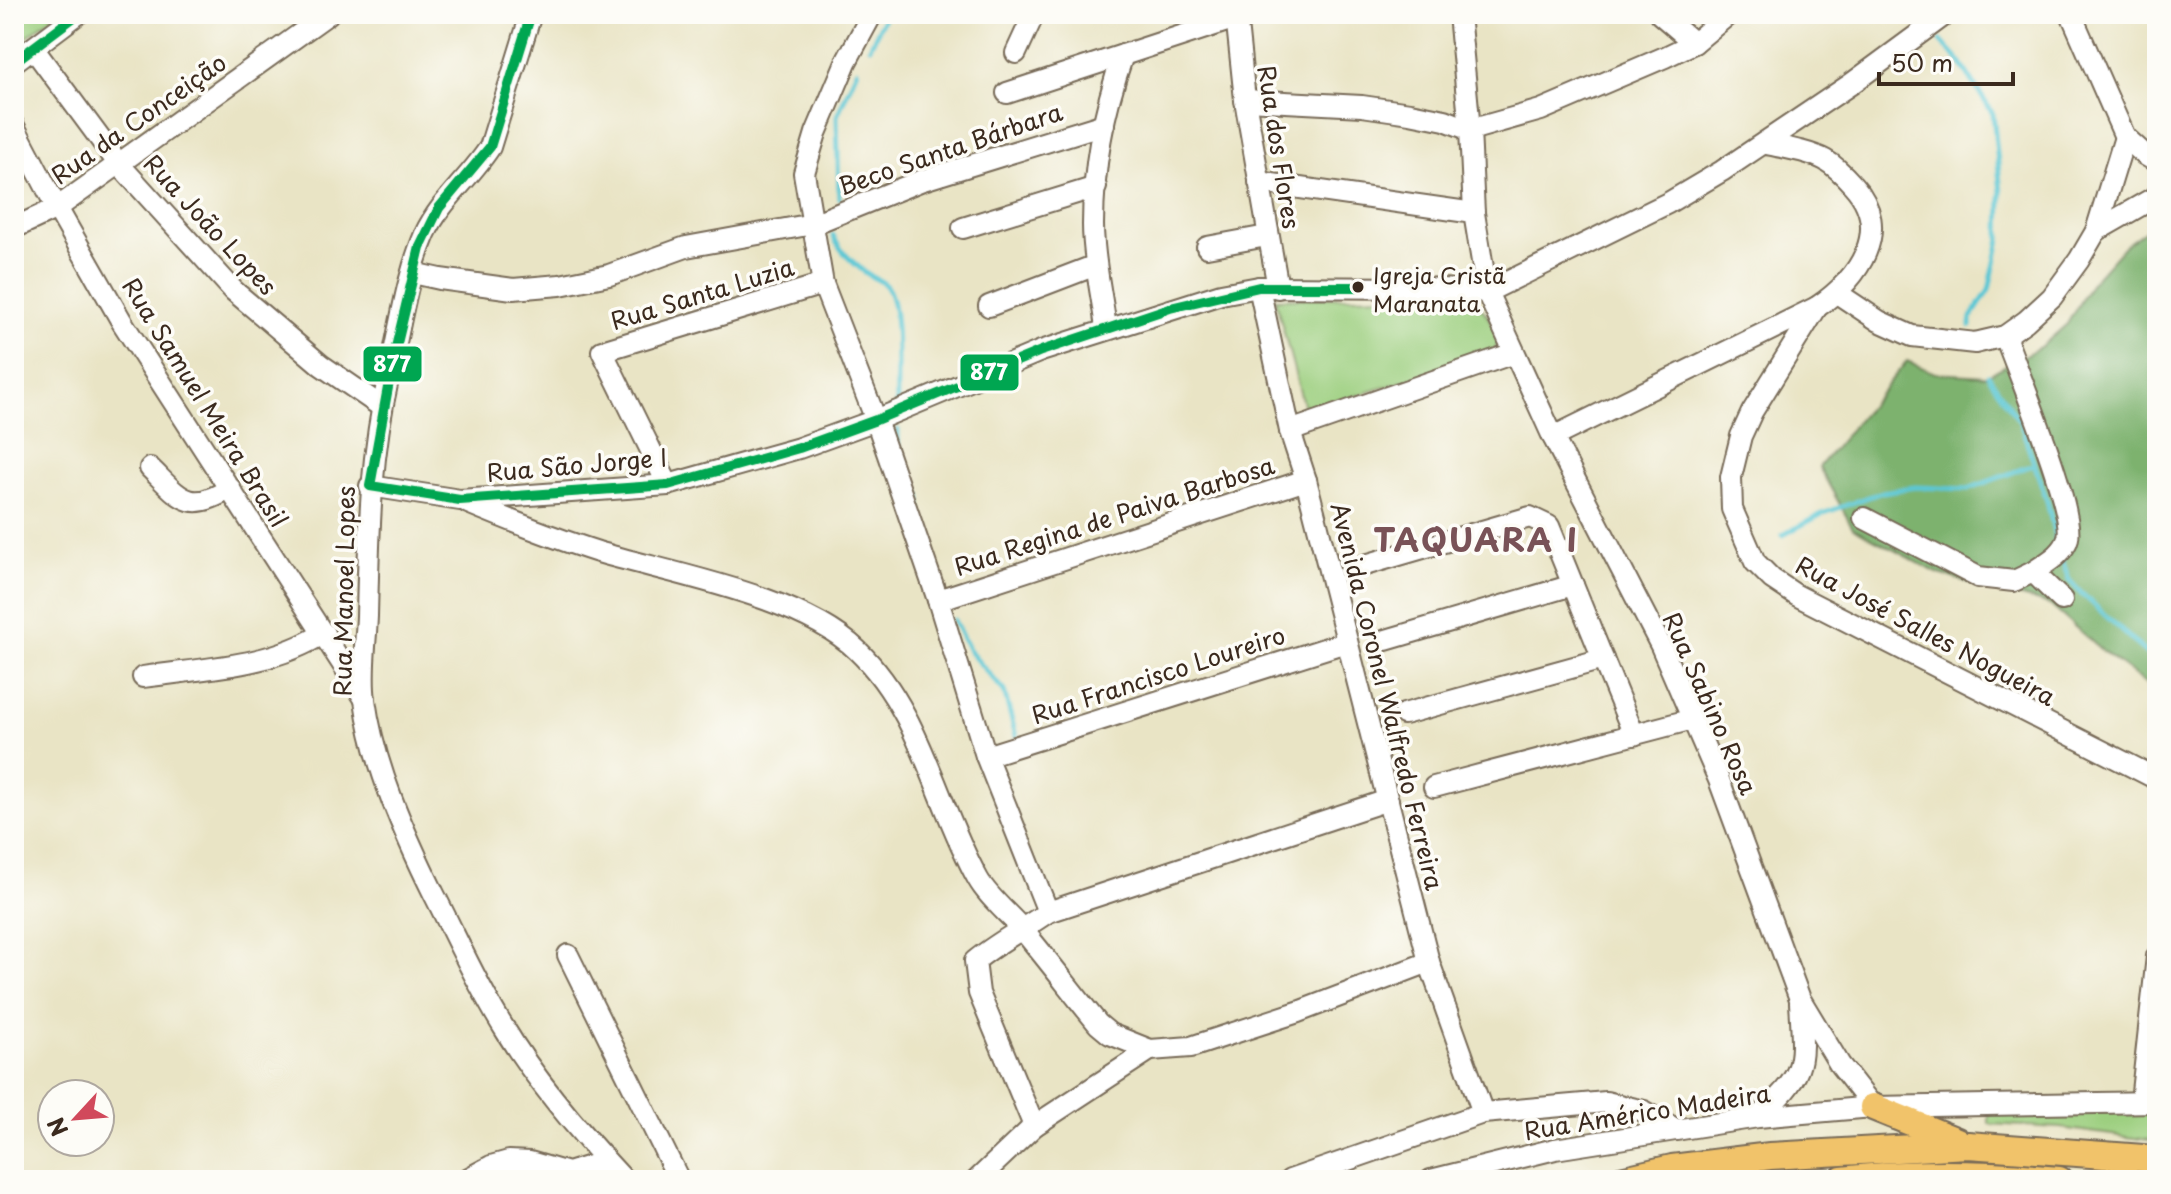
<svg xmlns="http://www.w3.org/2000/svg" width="2171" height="1194" viewBox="0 0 2171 1194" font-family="'Playpen Sans',sans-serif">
<rect width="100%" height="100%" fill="#fdfcf7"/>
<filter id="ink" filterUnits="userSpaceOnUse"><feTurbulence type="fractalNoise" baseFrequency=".0125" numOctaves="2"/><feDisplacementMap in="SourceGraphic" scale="16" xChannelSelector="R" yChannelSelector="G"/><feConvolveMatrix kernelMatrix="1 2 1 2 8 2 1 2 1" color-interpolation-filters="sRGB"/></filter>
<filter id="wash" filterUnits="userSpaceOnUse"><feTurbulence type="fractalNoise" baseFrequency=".006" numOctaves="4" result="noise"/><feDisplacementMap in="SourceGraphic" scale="32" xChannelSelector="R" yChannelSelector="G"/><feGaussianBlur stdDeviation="1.8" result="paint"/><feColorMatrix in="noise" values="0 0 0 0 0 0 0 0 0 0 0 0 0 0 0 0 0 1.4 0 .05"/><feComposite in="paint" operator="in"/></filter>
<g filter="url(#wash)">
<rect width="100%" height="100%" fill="#e9e4c5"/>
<!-- green -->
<g fill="#9ccf7f" stroke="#6c7c4e" stroke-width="2">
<polygon points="14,14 56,14 18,44 14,39"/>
<path d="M1386,296C1413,296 1451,290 1475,304C1488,311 1495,327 1500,340L1492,355L1305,411L1275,299Z"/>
<polygon points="2157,1110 2157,1141 2060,1128 1989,1124 1989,1111"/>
</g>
<!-- forest -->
<polygon fill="#7db26e" stroke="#5c6e46" stroke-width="2" points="2157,222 2157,692 2100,649 2050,605 1939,574 1853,528 1819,467 1907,361 1935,373 1986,376 2042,346 2067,324 2091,283 2124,246"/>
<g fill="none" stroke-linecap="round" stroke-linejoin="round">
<!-- stream -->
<g stroke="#5cc7d4" stroke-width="5">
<polyline points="1941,41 1960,62 1993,114 2001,193 2000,239 1989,290 1971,318 1971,326"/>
<polyline points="870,47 886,14"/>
<polyline points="839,198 837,116 857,70"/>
<path d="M833,235C838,250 858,268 871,276C875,279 883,281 886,286C901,304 896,378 897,403"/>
<polyline points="1988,375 2020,422 2047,501 2056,541"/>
<polyline points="898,430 898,449 920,495 920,526"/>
<polyline points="1783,535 1822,514 1882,492 1915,487 1968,489 2035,464"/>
<polyline points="2062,560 2069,580 2080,592 2157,663"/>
<polyline points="954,620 969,651 1004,691 1016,736"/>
</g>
</g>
</g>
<g filter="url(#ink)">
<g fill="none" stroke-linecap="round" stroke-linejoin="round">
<defs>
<g id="minor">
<path d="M531,14L490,147C470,178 441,200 425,234C406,278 400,329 389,375C370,457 369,533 367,616C366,643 361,674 365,700C374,766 405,835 434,894C457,939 477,985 504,1028C537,1083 580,1133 624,1180"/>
<polyline points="872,14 846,62 816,133 804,173 823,284 876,420 938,600 986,756 1048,912"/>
<polyline points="1236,14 1245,100 1278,288"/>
<polyline points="1459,14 1470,130 1474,213 1487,292 1553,437 1661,646 1719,780 1800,999 1840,1065 1873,1107"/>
<polyline points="1660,14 1694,43"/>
<polyline points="2071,14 2125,137 2145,155 2157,162"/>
<polyline points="33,48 118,163 234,291 321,365 382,407"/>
<polyline points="1016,53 1034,14"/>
<polyline points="14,62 78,14"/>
<polyline points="1007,93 1236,18"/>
<polyline points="1245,100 1362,106 1410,113 1445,120 1470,130 1541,110 1665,57 1694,43 1729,14"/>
<polyline points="14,126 57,208 122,322 365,699"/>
<polyline points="1259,182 1474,213"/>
<polyline points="14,228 57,208 328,14"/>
<polyline points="963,228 1096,187"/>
<polyline points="2096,231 2157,196"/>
<polyline points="1207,247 1267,236"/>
<polyline points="413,273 440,279 513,289 560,285 609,275 686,247 813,224 920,181 1104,124"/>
<polyline points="1259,287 1290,431 1306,480 1429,962 1483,1113"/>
<polyline points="1837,293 1879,321 1912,336 1975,343 2005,336 2026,321 2052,297 2079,260 2096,231 2125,137"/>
<polyline points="989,306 1096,265"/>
<polyline points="1817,307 1752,412 1741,436 1731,477 1732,509 1755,562 1772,579 1796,595 2157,779"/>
<path d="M1106,329C1102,294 1093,260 1093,225C1093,168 1104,109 1123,55"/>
<path d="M2005,336C2018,372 2075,510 2068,538C2064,554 2046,563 2033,572"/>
<polyline points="1290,431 1514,353"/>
<path d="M1553,437L1817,307C1858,279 1894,230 1853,185C1845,176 1836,166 1825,160C1808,151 1786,148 1766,144"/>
<path d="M150,468C180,497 189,515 230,488"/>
<polyline points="668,485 602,351 823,284"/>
<polyline points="370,486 460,500 668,485 799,448 876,420 1041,351 1221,294 1259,287 1426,288 1487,292 1668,203 1722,171 1851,84 1946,14"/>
<path d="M468,503C511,521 554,538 598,552C673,574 801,596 857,650C921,711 936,804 978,879C988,897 1008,913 1022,929C1048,960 1072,992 1098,1024L1110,1034L1150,1050L1191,1047L1298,1012L1429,962"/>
<polyline points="1864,518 1978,577 2014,581 2033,572 2062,600"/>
<polyline points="1365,565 1530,517 1549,526 1603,659"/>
<polyline points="938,600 1306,480"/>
<polyline points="1386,640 1573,585"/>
<path d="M143,677C204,668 271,667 324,633"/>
<polyline points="1404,714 1603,659 1634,735"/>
<polyline points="986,756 1346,642"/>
<polyline points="1434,787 1693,719"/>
<polyline points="568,955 679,1180"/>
<polyline points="2141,1101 2157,956"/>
<path d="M1758,1117C1807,1072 1804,1067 1800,1003"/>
<path d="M1034,1126L979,993L975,961C998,942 1024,929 1048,912L1388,800"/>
<polyline points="465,1180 491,1166 509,1161 530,1162 568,1173 606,1161"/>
<polyline points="977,1180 1034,1126 1150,1050"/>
<polyline points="1290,1180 1483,1113 1606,1102 1644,1111 1677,1130"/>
<polyline points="1431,1180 1555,1149 1758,1117 1873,1107 2157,1102"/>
</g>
<g id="major">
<polyline points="1873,1107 1957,1141"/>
<polyline points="1620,1180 1672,1168 1770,1156 1968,1145 2157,1159"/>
<path d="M1842,1180C1913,1171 1988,1173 2059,1180"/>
</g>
</defs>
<!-- minor casing -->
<use href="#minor" stroke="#786b58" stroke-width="24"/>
<!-- major casing -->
<use href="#major" stroke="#786b58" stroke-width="30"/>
<!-- minor -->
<use href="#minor" stroke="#fff" stroke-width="20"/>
<!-- major -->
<use href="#major" stroke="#f1c36a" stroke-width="26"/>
<defs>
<g id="bus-1">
<polyline points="531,14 490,147 439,208 420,247 393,360 370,486 460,500 668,485 799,448 876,420 1041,351 1170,308 1259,287 1358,287"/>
<polyline points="14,62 78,14"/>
</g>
</defs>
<!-- bus-1 casing -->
<use href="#bus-1" stroke="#fdfcf7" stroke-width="16"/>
<!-- bus-1 -->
<use href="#bus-1" stroke="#00a651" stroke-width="10"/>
</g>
</g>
<!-- markers -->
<circle fill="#3b2a1e" stroke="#fdfcf7" stroke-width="3" cx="1358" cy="287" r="7"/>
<g text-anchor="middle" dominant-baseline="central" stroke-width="7" stroke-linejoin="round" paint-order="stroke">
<!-- bus labels -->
<g font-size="22" fill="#3b2a1e" stroke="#fdfcf7" text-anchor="start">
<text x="1373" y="274">Igreja Cristã<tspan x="1373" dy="28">Maranata</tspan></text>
</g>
<!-- street labels -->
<g font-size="24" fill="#3b2a1e" stroke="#fdfcf7">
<text transform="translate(138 118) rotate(-35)">Rua da Conceição</text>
<text transform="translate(1280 147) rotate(81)">Rua dos Flores</text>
<text transform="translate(950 148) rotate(-19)">Beco Santa Bárbara</text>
<text transform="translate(211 224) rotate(47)">Rua João Lopes</text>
<text transform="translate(702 293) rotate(-17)">Rua Santa Luzia</text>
<text transform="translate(206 402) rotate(58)">Rua Samuel Meira Brasil</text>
<text transform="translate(577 464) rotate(-5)">Rua São Jorge I</text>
<text transform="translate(1114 515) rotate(-18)">Rua Regina de Paiva Barbosa</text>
<text transform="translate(343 591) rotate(-89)">Rua Manoel Lopes</text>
<text transform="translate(1926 630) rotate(28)">Rua José Salles Nogueira</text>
<text transform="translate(1158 674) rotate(-18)">Rua Francisco Loureiro</text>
<text transform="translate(1388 696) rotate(76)">Avenida Coronel Walfredo Ferreira</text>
<text transform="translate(1711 703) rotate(66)">Rua Sabino Rosa</text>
<text transform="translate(1647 1111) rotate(-9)">Rua Américo Madeira</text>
</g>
<!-- district labels -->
<g font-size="32" font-weight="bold" letter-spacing="2" fill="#795257" stroke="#fdfcf7">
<text x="1476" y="539">TAQUARA I</text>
</g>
</g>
<g stroke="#fdfcf7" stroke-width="3">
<rect x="362" y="345" width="61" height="38" rx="8" fill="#00a651"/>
<rect x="959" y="353" width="61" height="39" rx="8" fill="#00a651"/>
</g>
<g font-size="22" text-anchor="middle" font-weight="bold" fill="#fff">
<text x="392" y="372">877</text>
<text x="989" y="380">877</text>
</g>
<!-- margin -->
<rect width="2171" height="1194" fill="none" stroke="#fdfcf7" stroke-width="48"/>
<!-- north arrow -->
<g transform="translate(76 1118) rotate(244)"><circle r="38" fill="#fdfcf7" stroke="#afa8a0" stroke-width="2"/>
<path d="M0-6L14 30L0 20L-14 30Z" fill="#d1495b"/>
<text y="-12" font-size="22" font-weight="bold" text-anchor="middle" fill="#3b2a1e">N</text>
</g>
<!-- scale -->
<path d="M1879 72v12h134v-12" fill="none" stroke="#3b2a1e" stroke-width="4"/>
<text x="1891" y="72" font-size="24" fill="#3b2a1e" stroke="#fdfcf7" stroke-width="6" paint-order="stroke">50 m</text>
</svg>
